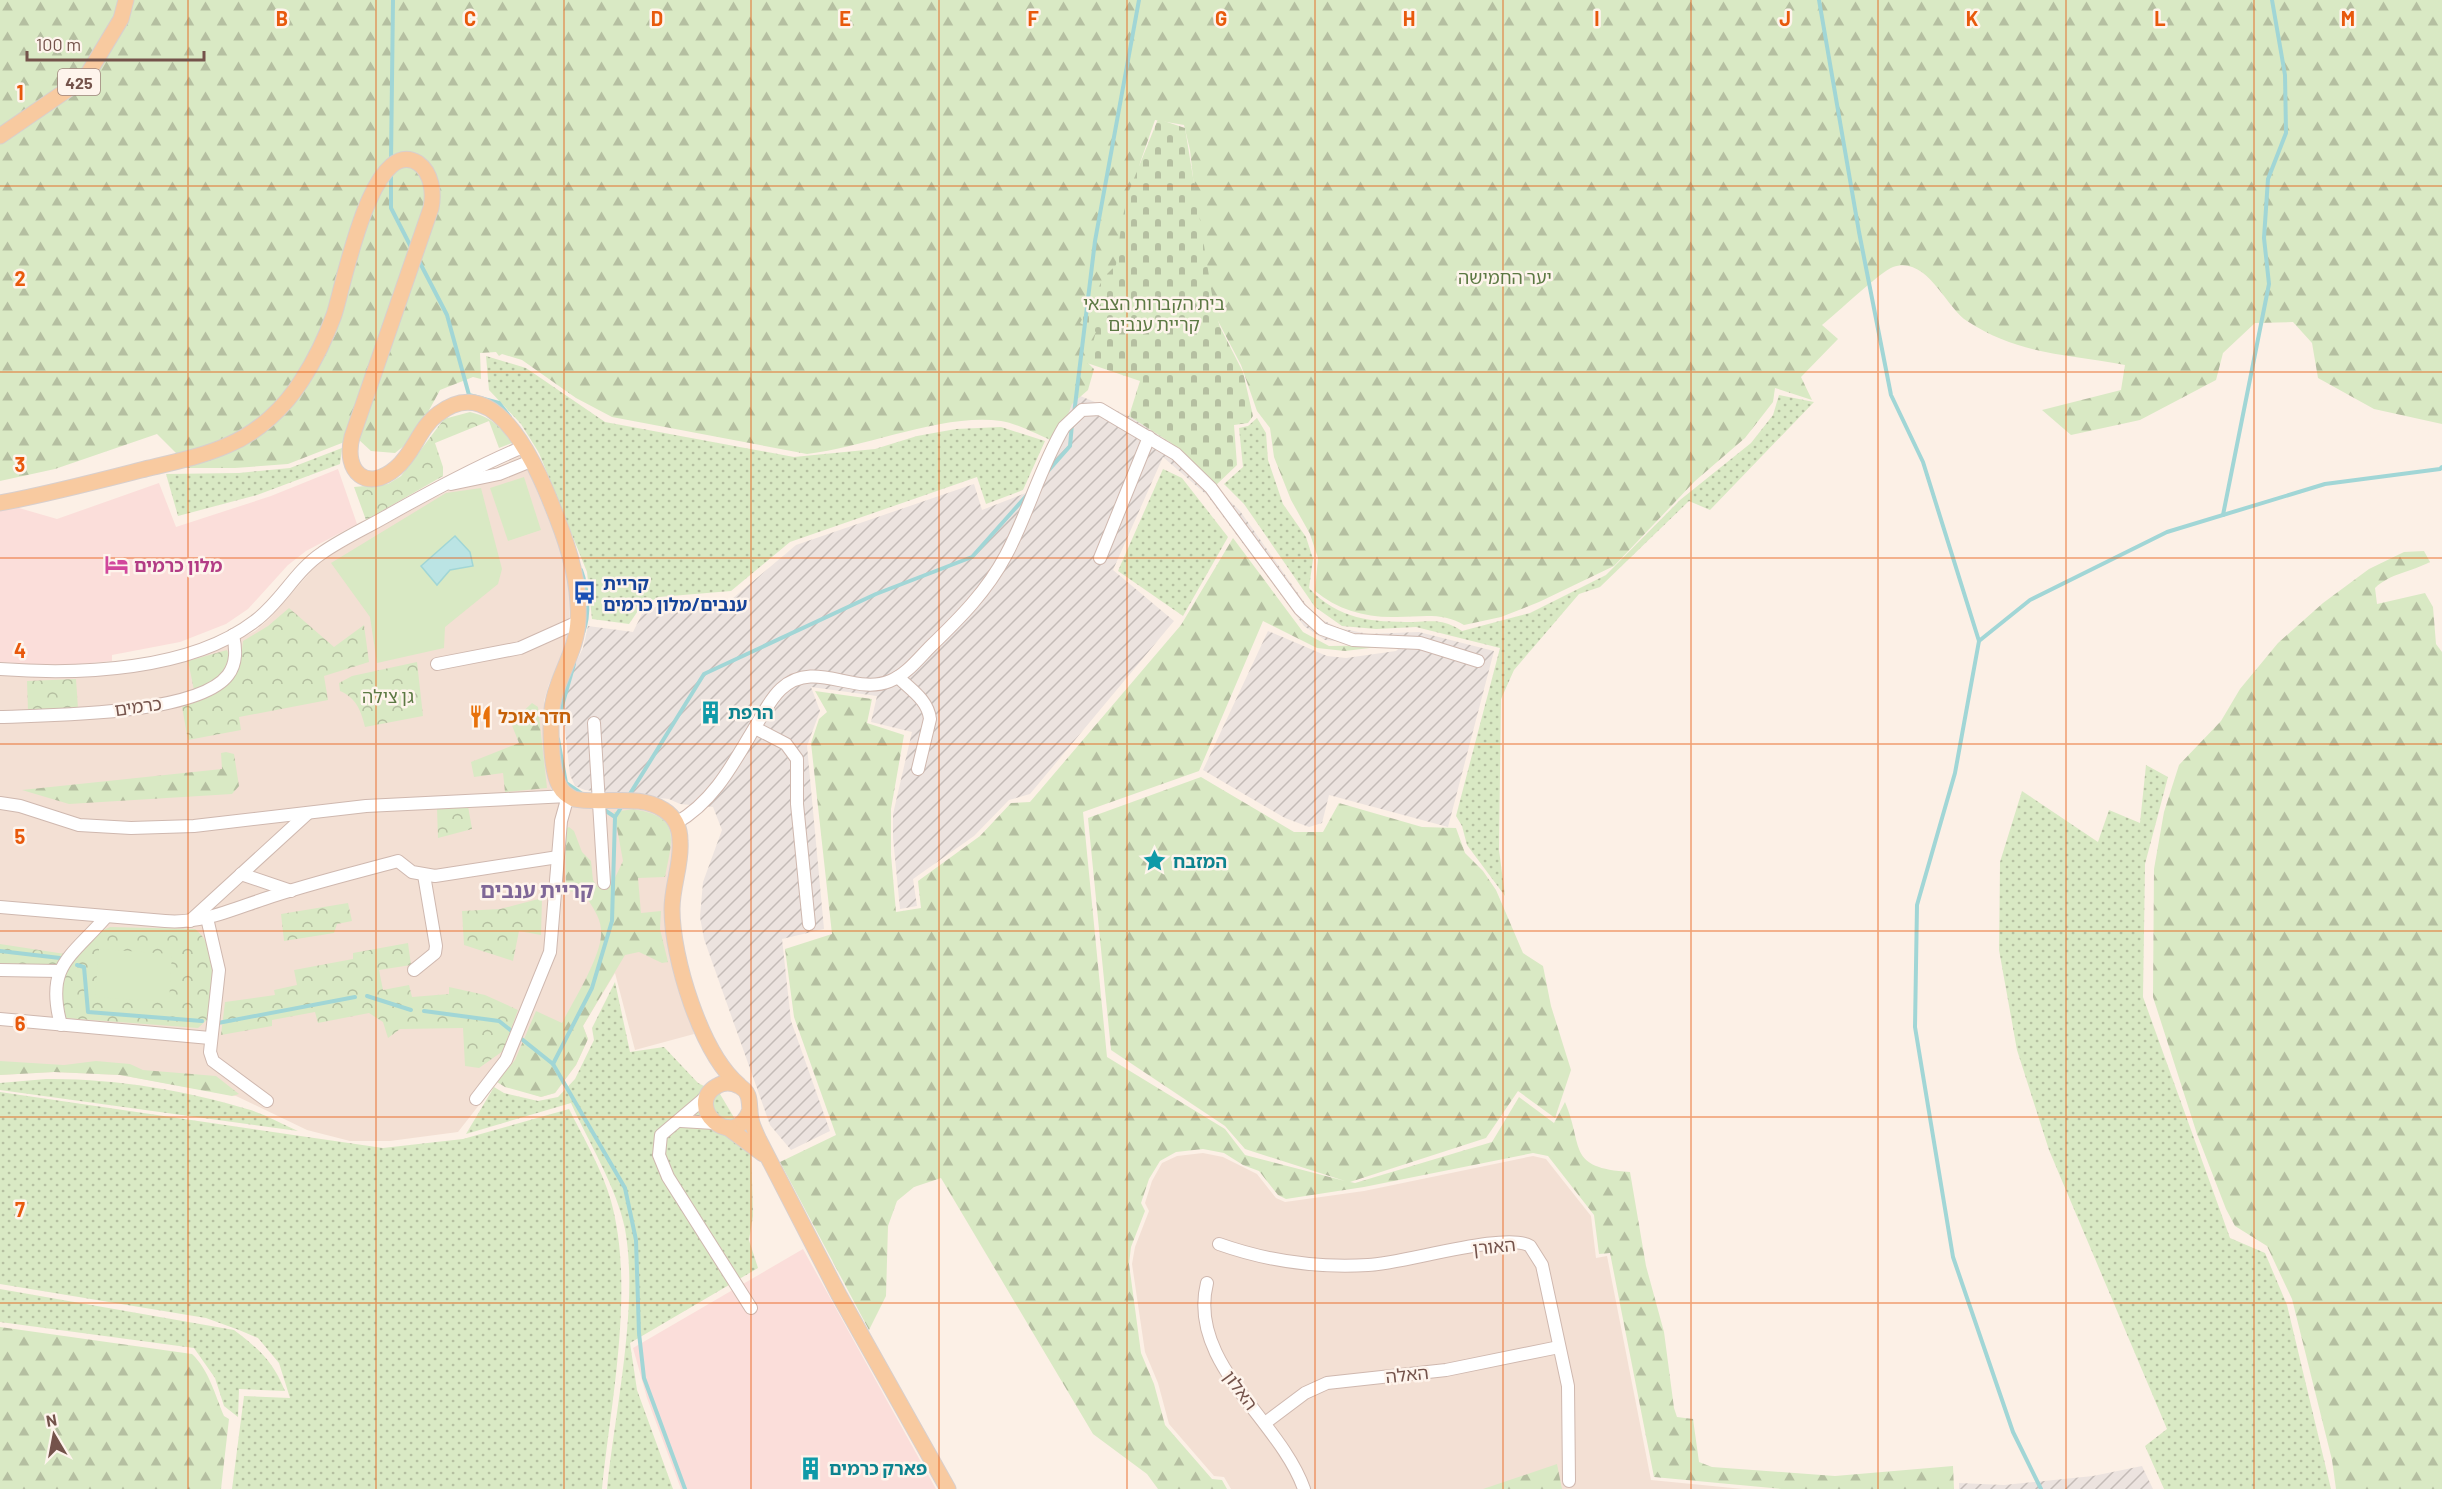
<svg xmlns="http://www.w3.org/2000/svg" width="2442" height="1489" viewBox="0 0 2442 1489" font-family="Barlow,'Noto Sans Hebrew',sans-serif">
<defs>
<pattern id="industrial-furrows" width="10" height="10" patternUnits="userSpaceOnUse" patternTransform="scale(1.5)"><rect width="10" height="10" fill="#ece3df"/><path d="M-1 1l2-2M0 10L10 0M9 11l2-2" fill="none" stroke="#c4bbb7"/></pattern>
<pattern id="grass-dots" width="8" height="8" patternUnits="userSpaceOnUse" patternTransform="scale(1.5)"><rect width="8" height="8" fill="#d9e9c4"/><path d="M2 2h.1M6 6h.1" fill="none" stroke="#b5bfa1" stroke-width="1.8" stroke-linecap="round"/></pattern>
<pattern id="forest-firs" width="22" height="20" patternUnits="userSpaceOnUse" patternTransform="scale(1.5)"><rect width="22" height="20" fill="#d9e9c4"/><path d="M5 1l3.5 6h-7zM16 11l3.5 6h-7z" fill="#b5bfa1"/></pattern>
<pattern id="cemetery-stones" width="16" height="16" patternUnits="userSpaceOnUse" patternTransform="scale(1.5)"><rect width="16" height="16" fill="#d9e9c4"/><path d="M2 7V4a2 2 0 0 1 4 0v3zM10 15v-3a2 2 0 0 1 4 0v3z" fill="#b5bfa1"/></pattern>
<pattern id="park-crowns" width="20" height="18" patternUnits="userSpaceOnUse" patternTransform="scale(1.5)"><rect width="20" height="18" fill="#d9e9c4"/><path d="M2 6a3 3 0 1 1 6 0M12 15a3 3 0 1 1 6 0" fill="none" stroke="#b5bfa1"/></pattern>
</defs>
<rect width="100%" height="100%" fill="#fcf0e6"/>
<!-- residential -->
<g fill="#f3e0d4">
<polygon points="522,455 566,561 571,586 567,648 549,684 544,701 551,790 559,800 636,806 663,815 676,833 669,942 694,1034 635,1050 615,973 583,1026 588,1039 576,1065 555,1093 541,1097 497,1082 458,1132 390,1141 350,1141 307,1130 236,1096 120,1075 54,1072 0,1075 0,674 171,663 216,651 255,631 269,619 322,559 432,499"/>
<polygon points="1203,1153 1223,1157 1257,1174 1276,1198 1285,1202 1364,1191 1533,1156 1546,1159 1591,1216 1596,1258 1607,1256 1651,1480 1743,1489 1231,1489 1224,1477 1214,1476 1169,1424 1158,1383 1145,1352 1132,1264 1135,1247 1149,1211 1145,1203 1152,1181 1162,1163 1177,1156"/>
</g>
<!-- commercial -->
<g fill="#fbdeda">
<polygon points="338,469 357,524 306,551 288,565 248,609 226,624 180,642 112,655 112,661 59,666 0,662 0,510 19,508 57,519 159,483 176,527 271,496"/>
<polygon points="803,1249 860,1352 936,1489 681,1489 647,1398 633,1348"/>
</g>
<!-- industrial -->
<g fill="url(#industrial-furrows)">
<polygon points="1073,393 1129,416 1171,443 1240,511 1314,616 1339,628 1368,634 1419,632 1494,651 1448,827 1329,795 1322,823 1309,827 1285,818 1203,770 1268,631 1327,656 1346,658 1396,651 1399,648 1325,640 1304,626 1207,495 1163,457 1113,570 1174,621 1030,794 1009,800 974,836 913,879 917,906 900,909 893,838 893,814 912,732 871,722 877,696 811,687 820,711 807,746 824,929 782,939 791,1021 830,1131 791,1150 770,1125 704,939 700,917 703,882 722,830 713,807 680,804 669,799 585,790 575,786 570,775 561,693 583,648 588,626 633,632 642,614 659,605 732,599 796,545 974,484 982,510 1026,493"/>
<polygon points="2142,1466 2153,1489 1959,1489 1959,1483 2004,1485 2093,1476"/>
</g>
<!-- grass -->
<g fill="url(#grass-dots)">
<polygon points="486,356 526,368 605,422 794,457 875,449 917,436 956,429 1001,427 1045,441 1023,490 986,504 977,477 790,542 731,591 659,597 642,605 629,624 592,619 587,572 539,453 521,424 489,390"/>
<path d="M1779,395L1814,402L1710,510L1689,501L1600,587L1579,594L1514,670L1501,699L1499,850L1505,896L1467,845L1462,826L1456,816L1500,648L1416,627L1376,629L1342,626L1315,607L1244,504L1224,484L1243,467L1239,428L1248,426L1257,418L1266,433L1268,460L1283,504L1306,537L1313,559L1309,588C1339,620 1371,622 1413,622C1434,621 1444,619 1462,631L1530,613L1606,575L1680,500L1751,443L1773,415Z"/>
<polygon points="342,448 340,464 257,495 178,516 166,474 239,473 290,468"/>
<polygon points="1163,469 1182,478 1228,537 1183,616 1118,571"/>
<polygon points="2146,765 2168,777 2145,864 2143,997 2230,1238 2265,1253 2287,1305 2331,1489 2164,1489 2145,1446 2167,1429 2049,1150 2017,1050 1999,950 2000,862 2022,791 2098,842 2109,810 2140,823"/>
<path d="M615,982L630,1052L664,1047L698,1083L720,1094L751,1146L753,1216L749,1240L758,1268L630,1343L637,1390L673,1489H607C615,1410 639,1306 625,1229C617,1188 588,1141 571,1103L466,1134L494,1087L504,1093L538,1101L558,1097L575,1079L594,1040L592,1028Z"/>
<path d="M46,1079C111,1078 185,1090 247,1109C265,1114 282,1124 298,1131L0,1090V1083Z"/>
<path d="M0,1092L383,1148L463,1139L569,1109C584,1139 602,1169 611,1201C635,1288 611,1400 602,1489H232L244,1396L290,1398L279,1363L258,1338L239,1330L206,1318L0,1284Z"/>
<path d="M0,1289L234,1330C260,1350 272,1360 285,1391L239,1389L238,1417L224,1406L215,1378L194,1348L0,1322Z"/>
</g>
<!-- forest -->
<g fill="url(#forest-firs)">
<path d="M0,0H2442V424L2374,409L2318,378L2312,343L2293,322L2255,323L2223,353L2216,380L2140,420L2071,435L2042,410L2121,390L2125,365C2066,354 2019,355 1967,321C1946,308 1927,255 1893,267C1881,271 1835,315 1822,325L1838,339L1801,377L1812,400L1775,388L1773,402L1745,438L1695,481L1614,566L1539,602L1501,617L1464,625C1443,612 1421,617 1397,617C1366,618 1338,610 1315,591L1318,558L1310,534L1291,500L1274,457L1270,428L1257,411L1241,365L1206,298L1190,150L1184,125L1155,120L1140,163L1136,185L1138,212L1088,363L1094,369L1088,390L1072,404L1067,417L1053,441C1038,435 1016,423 1001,421C943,413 867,447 807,454L612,417L576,398L522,360L502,354L499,356L496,352L480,353L481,379L473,377L440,390L414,438L395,453L371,451L358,439L347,441L288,464L235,468H157L180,457L157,434L55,469L0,481Z"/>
<path d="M1233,538L1303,632L1329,646L1394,645L1345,651L1317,648L1263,621L1199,771L1083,812L1107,1057L1225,1129L1245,1155L1345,1181L1245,1149L1225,1126L1111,1050L1088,818L1201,777L1294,832H1323L1339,803L1422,827L1456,828L1465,853L1483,871L1496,890L1523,953L1543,966L1551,1006L1571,1070L1555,1118L1518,1091L1486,1138L1350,1182L1355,1183L1492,1142L1519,1097L1554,1123L1565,1102C1584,1147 1566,1168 1630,1172L1646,1266L1664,1332L1674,1408L1677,1417L1693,1419L1699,1462L1712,1467L1835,1476L1953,1466L1954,1489H1782L1654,1477L1610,1253L1599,1254L1594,1215L1548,1156L1533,1153L1364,1187L1286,1199L1278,1195L1259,1171L1243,1165L1224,1153L1203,1149L1176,1152L1160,1161L1149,1179L1141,1203L1145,1211L1131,1247L1129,1264L1141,1353L1154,1384L1165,1425L1212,1479L1222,1480L1227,1489H1158L1147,1474L1093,1434L941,1178L914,1187L897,1201L888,1226L886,1296L869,1330L780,1162L836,1135L794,1017L785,949L832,934L811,743L819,719L827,712L815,691L872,699L867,723L904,735L891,809V855L896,912L921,908L918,881L980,836L1011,803L1030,802L1181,625Z"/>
<path d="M2424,551L2430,562C2411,572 2391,573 2375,588L2377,604L2425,593L2433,607L2436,644L2442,652V1489H2336L2332,1460L2292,1299L2267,1246L2235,1226L2226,1209L2197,1134L2153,997L2154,869L2164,812L2179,765L2221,721L2240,689L2278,643L2323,603L2369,569L2404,552Z"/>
<polygon points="532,703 538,707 547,788 505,792 503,773 474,777 471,762 519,743 511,723"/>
<polygon points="226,752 234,754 239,786 232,794 69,804 22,790 222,769 221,753"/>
<path d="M633,809C681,817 673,836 665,877L638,878L641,913L661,911L660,929L668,962L662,963L639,952L625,955L583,1026L588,1039L576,1065L555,1093L541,1097L505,1087L497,1082L515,1060L536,1011L562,1023C573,1001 604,953 601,929C600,916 591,905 585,895L566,890L565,829L569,827L574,831L582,852L591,861L593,880L598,887L612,884L623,861L614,812Z"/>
<polygon points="0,1061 64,1065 96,1061 130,1064 143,1070 216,1076 239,1094 232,1096 120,1075 54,1072 0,1075"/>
<path d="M0,1327L192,1354C209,1370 215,1395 224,1416L229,1419L221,1489H0Z"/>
<polygon points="1557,1464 1562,1489 1483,1489"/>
</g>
<!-- cemetery -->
<polygon fill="url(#cemetery-stones)" points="1158,119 1185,128 1214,307 1220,327 1243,372 1253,416 1248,423 1234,425 1237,465 1215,486 1171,443 1129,416 1140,381 1087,363 1096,332 1080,323 1104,277 1116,265 1122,220 1129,191"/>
<!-- park -->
<g fill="url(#park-crowns)">
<path d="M470,412C491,417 500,426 512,443L499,448L489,421L435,443L443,467V476L366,520L354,487L388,484L401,476L444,419Z"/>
<path d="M289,608L334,647L364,625L369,662L324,676L328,700L239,717L241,730L188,740L182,707C222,694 239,686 243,641L268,626Z"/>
<path d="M227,650C237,671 209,683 194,690L188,661Z"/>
<path d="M417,662L423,716L365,727C361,710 356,698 340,691L339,683L352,676Z"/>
<polygon points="76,679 78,709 28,711 27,681"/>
<polygon points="468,806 472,829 438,838 437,808"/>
<polygon points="542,898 541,935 519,931 513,961 464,945 462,911 500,909"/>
<polygon points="348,903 352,921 337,924 334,933 284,941 281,914"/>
<path d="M110,927L195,929C221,949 210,991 208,1019L198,1028L65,1018C52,983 76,941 110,927Z"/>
<polygon points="408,943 411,965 379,970 383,990 409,985 412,997 449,994 449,987 485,995 518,1010 503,1051 479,1068 465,1066 463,1028 400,1029 388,1038 383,1022 369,1013 318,1023 315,1012 272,1020 272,1026 221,1035 225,1002 275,995 274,990 297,985 294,970 353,959 353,953"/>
<polygon points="0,944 65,954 57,967 0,966"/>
</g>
<!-- garden -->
<g fill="#d9e9c4">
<polygon points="524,477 541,530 508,541 490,488"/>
<polygon points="481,488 502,569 498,584 445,627 444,648 377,663 370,617 331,563 446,493"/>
<polygon points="99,949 172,954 169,1002 95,997"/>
</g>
<!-- water -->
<polygon fill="#bbe4e4" stroke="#a1d6d6" stroke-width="1.5" points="455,536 470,552 473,566 450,570 437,585 421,566"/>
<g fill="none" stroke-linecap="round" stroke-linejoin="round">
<!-- stream -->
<g stroke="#a1d6d6" stroke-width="4">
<polyline points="1819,0 1859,232 1891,395 1923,462 1979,641"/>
<polyline points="391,161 393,0"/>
<polyline points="391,175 391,208 412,249"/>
<polyline points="419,261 447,315 469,395 499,403 510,417"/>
<polyline points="1074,414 1095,241 1139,0"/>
<polyline points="1048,471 1070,446 1072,424"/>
<polyline points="2223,515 2269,284 2264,238 2268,179 2286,133 2285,75 2272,0"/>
<path d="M581,570C588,589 590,614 583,633"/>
<polyline points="558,720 574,664"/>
<polyline points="558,739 566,783 582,794"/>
<polyline points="628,797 704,674 876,594 972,557 1029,493"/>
<polyline points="615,817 624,803"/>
<polyline points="0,951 60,958"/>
<polyline points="77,965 84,967 88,1012 202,1021"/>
<polyline points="367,996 411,1010"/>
<polyline points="424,1011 499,1021 553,1064 625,1188 636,1240 639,1333 644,1378 685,1489"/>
<polyline points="218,1023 355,997"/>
<polyline points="553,1064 592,988 612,921 615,817 603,809"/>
<polyline points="2041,1489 2013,1432 1953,1257 1915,1027 1917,905 1955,773 1979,641 2030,600 2167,532 2325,484 2440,469 2442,467"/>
</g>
<defs>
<g id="minor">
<polyline points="451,484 499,474 531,461"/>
<polyline points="1100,558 1149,437"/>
<polyline points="437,664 520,648 578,622"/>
<path d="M0,669C79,675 190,671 255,621C281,602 295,571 322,553C342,539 364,529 385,517C431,491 475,467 523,447"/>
<path d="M898,677C911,690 928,700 930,719L918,769"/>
<path d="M0,717C50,715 198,715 228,675C237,663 236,649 233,635"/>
<polyline points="594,723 604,883"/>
<polyline points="755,728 786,744 797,759 797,804 809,924"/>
<polyline points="0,803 20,806 79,825 131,828 194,826 366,806 568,796 561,821 550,952 506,1060 476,1099"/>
<path d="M676,823C716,800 735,760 758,722C765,711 771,698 781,689C814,658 854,696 890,681C906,675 919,658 931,646C960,618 987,591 1006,555C1028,514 1040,467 1064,427L1082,410L1100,409L1176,454L1211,488L1300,609L1322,629L1353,640L1420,643L1478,661"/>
<polyline points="241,874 291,891"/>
<path d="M0,907L165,921C201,924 231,910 264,899C308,884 354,873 398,861L412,872L435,876L558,857"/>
<polyline points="207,918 219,970 210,1052 213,1061 267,1101"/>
<polyline points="190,921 308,813"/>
<polyline points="0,970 59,971"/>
<polyline points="414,970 435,953 436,946 424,875"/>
<polyline points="0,1019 210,1038"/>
<path d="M61,1025C45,966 70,958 106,917"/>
<polyline points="707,1096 661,1135 659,1155 668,1177 751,1308"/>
<polyline points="681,1121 714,1123"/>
<path d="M1219,1244C1267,1261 1317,1268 1368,1265C1402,1264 1507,1231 1530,1246L1542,1265L1568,1386L1569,1481"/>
<path d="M1207,1283C1187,1363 1280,1420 1304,1489"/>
<polyline points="1265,1423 1305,1393 1327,1383 1446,1370 1559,1347"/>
</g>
<g id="major">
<polyline points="0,136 86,77 121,19 126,0"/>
<path d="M0,503C48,494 94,482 141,470C170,463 201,457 228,445C259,432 285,407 302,380C315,360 326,337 334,315C343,289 371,134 418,163C432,173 434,193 431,208L352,437C343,472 367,493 396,468C414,453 419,428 438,414C499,366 541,477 557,518C570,551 580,585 578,620C577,649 561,670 554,698C549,717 550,770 560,787C563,793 568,796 574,799C602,805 640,793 664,810C675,817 680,828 680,841C682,863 672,886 672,909C672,958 701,1053 739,1085"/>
<path d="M750,1110C733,1154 683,1105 717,1086C723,1082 732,1082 739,1086C753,1093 748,1106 751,1119C752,1126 756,1133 759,1140L839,1295L948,1489"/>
<polyline points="728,1128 763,1154"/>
</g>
</defs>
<!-- minor casing -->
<use href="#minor" stroke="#cfb8af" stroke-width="14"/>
<!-- major casing -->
<use href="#major" stroke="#d8cfcd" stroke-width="17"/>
<!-- minor -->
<use href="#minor" stroke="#fff" stroke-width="12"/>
<!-- major -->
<use href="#major" stroke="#f8caa0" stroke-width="15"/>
</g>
<!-- grid -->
<path fill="none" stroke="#e8590c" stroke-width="1.5" stroke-opacity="0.55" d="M188,0V1489M376,0V1489M564,0V1489M751,0V1489M939,0V1489M1127,0V1489M1315,0V1489M1503,0V1489M1691,0V1489M1878,0V1489M2066,0V1489M2254,0V1489M0,186H2442M0,372H2442M0,558H2442M0,744H2442M0,931H2442M0,1117H2442M0,1303H2442"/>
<!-- icons -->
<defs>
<symbol id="hotel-bare" viewBox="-9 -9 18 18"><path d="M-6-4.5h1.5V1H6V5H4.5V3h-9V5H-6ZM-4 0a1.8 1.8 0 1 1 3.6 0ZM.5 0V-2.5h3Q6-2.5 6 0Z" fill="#d1479c" stroke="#fef4ec" stroke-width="2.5" paint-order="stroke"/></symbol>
<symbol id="bus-bare" viewBox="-9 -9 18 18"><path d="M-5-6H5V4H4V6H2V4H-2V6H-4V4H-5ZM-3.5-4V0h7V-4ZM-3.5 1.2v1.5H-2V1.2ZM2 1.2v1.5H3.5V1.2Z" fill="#1a4fb4" stroke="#fef4ec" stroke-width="2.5" paint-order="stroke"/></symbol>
<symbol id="building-bare" viewBox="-9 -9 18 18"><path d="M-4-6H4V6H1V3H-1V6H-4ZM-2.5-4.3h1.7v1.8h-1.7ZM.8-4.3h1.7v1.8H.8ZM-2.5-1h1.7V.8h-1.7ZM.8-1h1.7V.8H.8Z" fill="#0f9aa8" stroke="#fef4ec" stroke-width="2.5" paint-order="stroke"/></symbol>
<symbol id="restaurant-bare" viewBox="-9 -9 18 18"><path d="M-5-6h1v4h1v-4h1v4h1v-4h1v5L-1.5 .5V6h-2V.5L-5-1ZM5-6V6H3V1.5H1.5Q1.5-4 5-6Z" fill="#e8710a" stroke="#fef4ec" stroke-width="2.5" paint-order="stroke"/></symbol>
<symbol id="sight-bare" viewBox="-9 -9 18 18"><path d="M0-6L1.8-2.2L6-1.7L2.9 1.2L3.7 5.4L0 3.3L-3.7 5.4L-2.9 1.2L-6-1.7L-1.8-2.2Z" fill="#0f9aa8" stroke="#fef4ec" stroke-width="2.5" paint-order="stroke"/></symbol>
</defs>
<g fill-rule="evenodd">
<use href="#hotel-bare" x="100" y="548" width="33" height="33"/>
<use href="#bus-bare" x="568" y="576" width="33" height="33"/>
<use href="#building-bare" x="694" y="696" width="33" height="33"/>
<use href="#restaurant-bare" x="464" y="700" width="33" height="33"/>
<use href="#sight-bare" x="1138" y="844" width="33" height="33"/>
<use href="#building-bare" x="794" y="1452" width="33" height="33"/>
</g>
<g text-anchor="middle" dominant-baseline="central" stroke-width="5" stroke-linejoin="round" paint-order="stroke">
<!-- shield labels -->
<rect fill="#fef4ec" stroke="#9d837b" stroke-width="1.5" x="58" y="69" width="42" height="26" rx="4.5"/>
<g font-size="16" font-weight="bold" fill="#74534b">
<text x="79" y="82">425</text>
</g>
<!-- park labels -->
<g font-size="18" fill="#5c7943" stroke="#fef4ec">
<text x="1505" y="277">יער החמישה</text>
<text x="1154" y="303">בית הקברות הצבאי<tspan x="1154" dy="21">קריית ענבים</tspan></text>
<text x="388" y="696">גן צילה</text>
</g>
<!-- hotel labels -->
<g font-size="18" font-weight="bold" fill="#b23c85" stroke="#fef4ec" text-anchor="start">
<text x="134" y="565">מלון כרמים</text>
</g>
<!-- transit labels -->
<g font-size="18" font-weight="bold" fill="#164399" stroke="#fef4ec" text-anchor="start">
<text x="603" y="583">קריית<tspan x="603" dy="21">ענבים/מלון כרמים</tspan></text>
</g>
<!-- street labels -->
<g font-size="18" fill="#74534b" stroke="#fef4ec">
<text transform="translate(138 706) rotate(-8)">כרמים</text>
<text transform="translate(1494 1246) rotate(-6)">האורן</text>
<text transform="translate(1407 1374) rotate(-6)">האלה</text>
<text transform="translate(1241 1390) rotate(54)">האלון</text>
</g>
<!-- culture labels -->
<g font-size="18" font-weight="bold" fill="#0d838f" stroke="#fef4ec" text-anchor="start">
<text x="728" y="712">הרפת</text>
<text x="1173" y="861">המזבח</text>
<text x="829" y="1468">פארק כרמים</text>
</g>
<!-- food labels -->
<g font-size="18" font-weight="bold" fill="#c56008" stroke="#fef4ec" text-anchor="start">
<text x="498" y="716">חדר אוכל</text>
</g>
<!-- quarter labels -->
<g font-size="21" font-weight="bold" fill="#7f6797" stroke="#fef4ec">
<text x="537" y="889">קריית ענבים</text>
</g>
</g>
<g font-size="20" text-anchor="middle" font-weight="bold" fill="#e8590c" stroke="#fef4ec" stroke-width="5" stroke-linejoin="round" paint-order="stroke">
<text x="282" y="26">B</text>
<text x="470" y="26">C</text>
<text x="657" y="26">D</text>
<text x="845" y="26">E</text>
<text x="1033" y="26">F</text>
<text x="1221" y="26">G</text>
<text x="1409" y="26">H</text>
<text x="1597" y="26">I</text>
<text x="1785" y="26">J</text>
<text x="1972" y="26">K</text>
<text x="2160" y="26">L</text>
<text x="2348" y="26">M</text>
<text x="20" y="100">1</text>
<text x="20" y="286">2</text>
<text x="20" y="472">3</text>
<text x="20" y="658">4</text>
<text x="20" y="844">5</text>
<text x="20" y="1031">6</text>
<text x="20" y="1217">7</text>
</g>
<!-- north arrow -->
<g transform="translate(54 1435) rotate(350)" stroke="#fef4ec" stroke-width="4.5" paint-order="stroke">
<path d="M0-4.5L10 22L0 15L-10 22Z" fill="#74534b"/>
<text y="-9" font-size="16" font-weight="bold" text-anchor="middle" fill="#74534b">N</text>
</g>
<!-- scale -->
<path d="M27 51v9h177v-9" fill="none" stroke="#74534b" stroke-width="3"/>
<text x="36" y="51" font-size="18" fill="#74534b" stroke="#fef4ec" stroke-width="4.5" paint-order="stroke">100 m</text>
</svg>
